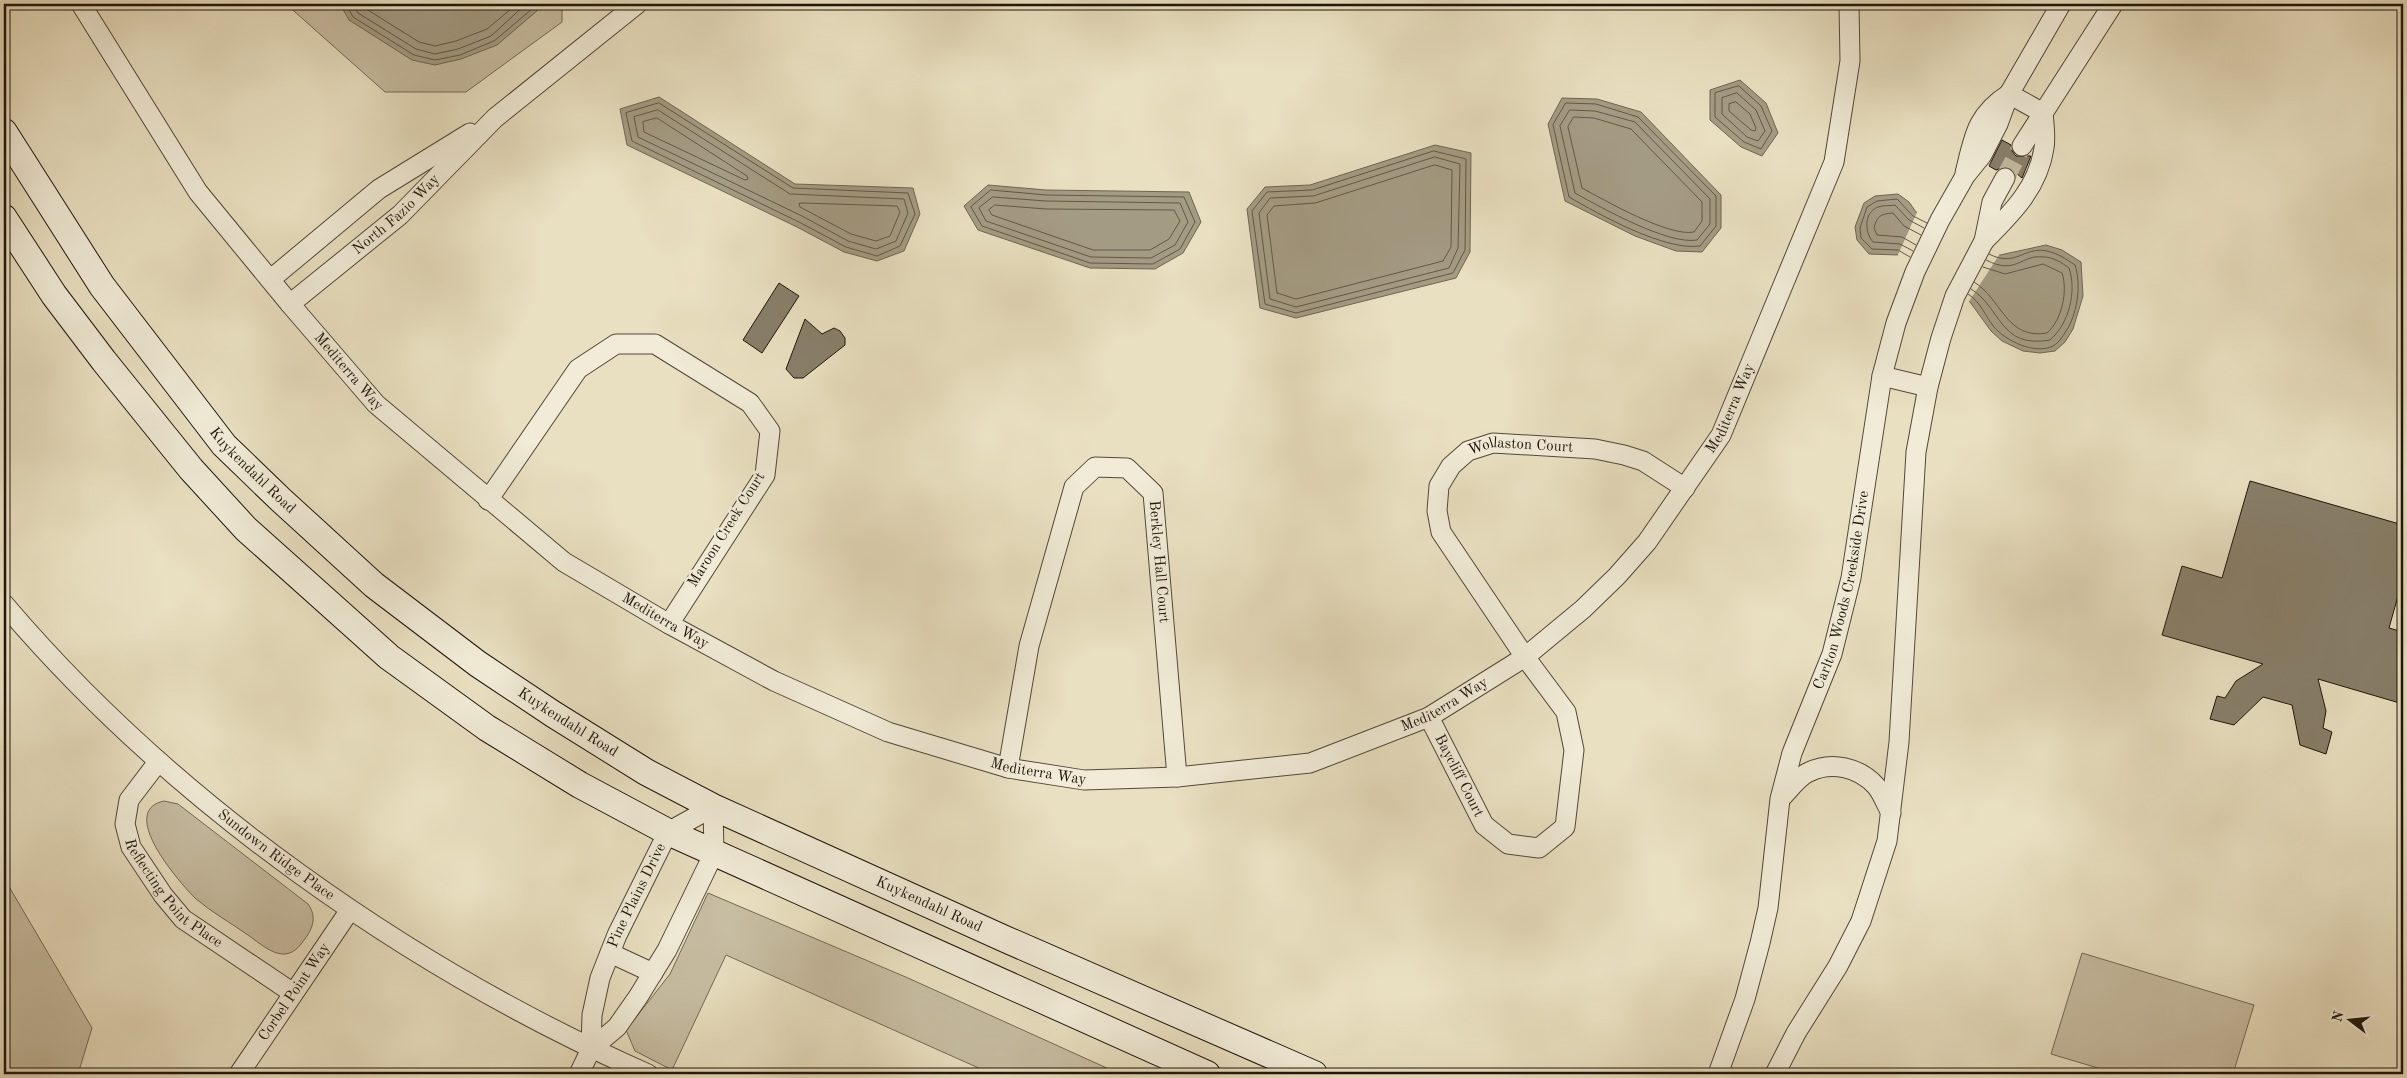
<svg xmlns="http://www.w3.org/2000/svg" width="2407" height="1078" viewBox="0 0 2407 1078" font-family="'Old Standard TT',serif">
<rect width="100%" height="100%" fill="#e9e0c1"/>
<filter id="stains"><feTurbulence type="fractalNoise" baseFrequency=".004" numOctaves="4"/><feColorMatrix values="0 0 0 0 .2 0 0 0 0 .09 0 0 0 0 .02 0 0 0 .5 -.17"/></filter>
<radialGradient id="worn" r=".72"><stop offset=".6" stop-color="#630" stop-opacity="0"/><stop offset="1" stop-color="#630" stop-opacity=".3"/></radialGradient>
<!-- green -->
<g fill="#c7bda2" stroke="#736956">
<polygon points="286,4 562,4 562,22 466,92 385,92"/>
<path d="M164,801L178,804L308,904C316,915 314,925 307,936C301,944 296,953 285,954C272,955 258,942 248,935C231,923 211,912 195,898C179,882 117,811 164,801Z"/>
<polygon points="4,878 92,1028 78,1074 4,1074"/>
<polygon points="708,893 908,978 1120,1074 992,1074 726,955 672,1070 635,1051 626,1030 670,974"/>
<polygon points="2082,953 2254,1005 2233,1074 2118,1074 2051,1054"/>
</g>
<!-- water -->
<g fill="#a49b83" stroke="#6f6553">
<polygon points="340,4 537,4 538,10 497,45 461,59 435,65 412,60 349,20"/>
<polygon points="1740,80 1766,103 1778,133 1762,156 1741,147 1710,120 1710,90"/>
<polygon points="659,97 795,184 913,188 920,214 904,251 877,261 844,252 797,227 627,145 620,109"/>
<polygon points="1562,98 1597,99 1641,112 1721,195 1721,228 1702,252 1676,251 1635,236 1565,201 1548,124"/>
<polygon points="1435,145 1471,153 1470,252 1456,278 1296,318 1260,308 1247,209 1265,187 1310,185"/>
<polygon points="988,185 1046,190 1189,192 1201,222 1183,253 1155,269 1090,268 978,230 964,206"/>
<polygon points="1898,194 1909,202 1916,212 2000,255 2046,245 2062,250 2081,262 2083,296 2073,329 2065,342 2055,351 2040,353 2023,351 2002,341 1991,331 1970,302 1898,255 1869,254 1857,240 1855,227 1864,203 1875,196"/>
</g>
<!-- pier -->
<polygon fill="#e9e0c1" points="1918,210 2001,252 1968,303 1897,257"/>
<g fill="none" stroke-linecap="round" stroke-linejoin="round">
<!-- shore -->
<g stroke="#625847" stroke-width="1">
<polyline points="346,4 353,17 414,55 435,60 460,55 494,41 532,9 532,4"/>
<polyline points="353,4 358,13 416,49 435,54 458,49 491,36 526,4"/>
<polyline points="361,4 363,7 419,42 435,46 456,41 487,29 517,4"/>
<polygon points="1739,86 1761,106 1772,131 1761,149 1744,142 1715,117 1715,93"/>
<polygon points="1737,93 1756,110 1765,131 1758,141 1747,137 1722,114 1722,98"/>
<polygon points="1736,102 1750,114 1756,128 1755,131 1751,130 1729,111 1729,104"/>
<polygon points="659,103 793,188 908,193 915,214 900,246 877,256 846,247 799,222 632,141 626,113"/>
<path d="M1566,103L1596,104L1638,117L1716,196V226L1700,246C1665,251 1600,215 1569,197L1553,125Z"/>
<polygon points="658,110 790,194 904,199 908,213 896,241 876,249 848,241 802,216 638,137 634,117"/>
<path d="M1570,110L1595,111L1635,122L1710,199V224L1697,240C1668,245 1602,208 1575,193L1560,126Z"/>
<path d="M1574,117L1594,118L1631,129L1702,202V221L1694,232C1669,237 1606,201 1582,188L1568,127Z"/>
<polygon points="657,118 747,176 748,179 745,180 644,132 643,122"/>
<polygon points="1434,151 1466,159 1465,250 1453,273 1296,313 1265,304 1252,211 1267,192 1312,190"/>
<polygon points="1435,157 1460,164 1458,248 1449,268 1296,307 1270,299 1259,213 1270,198 1313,196"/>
<polygon points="1435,165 1452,170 1451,247 1443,261 1296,299 1277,293 1267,215 1274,206 1315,203"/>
<polygon points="991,190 1046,195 1184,197 1195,222 1180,249 1153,264 1090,263 982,226 971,207"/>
<polygon points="993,197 1046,201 1180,203 1188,222 1175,245 1151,258 1091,257 986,221 979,208"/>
<polygon points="802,203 897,206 900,212 890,236 876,241 851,234 800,207 799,204"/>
<polygon points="995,205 1046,209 1174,210 1180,221 1169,239 1150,250 1093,250 992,215 989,210"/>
<path d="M1916,245L1902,237L1877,235L1874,228C1877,216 1880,214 1893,213L1904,226L1921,235"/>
<path d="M1913,251L1900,244L1873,242C1865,233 1863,213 1878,207C1883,205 1890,206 1895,205L1909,220L1924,228"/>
<polyline points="1910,257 1898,250 1872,249 1861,238 1860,228 1867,207 1877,201 1897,199 1913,216 1927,223"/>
<path d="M1974,282C2002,299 2006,340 2047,333C2062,320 2068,291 2062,273L2043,264L2005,274L1983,267"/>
<path d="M1971,289C2002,308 1999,349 2050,340C2069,324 2077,291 2069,268C2062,263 2053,257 2044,257C2020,254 2017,276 1986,260"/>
<path d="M1968,294C1981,302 1985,316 1994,327C2006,341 2035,355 2053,346C2060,342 2064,334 2068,328C2078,310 2081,284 2075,265C2066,259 2057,253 2047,251C2024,246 2016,268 1989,254"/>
</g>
</g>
<!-- building -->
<g fill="#887f6a" stroke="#1f150b">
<polygon points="2002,140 2011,145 2012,151 2016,156 2031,156 2022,178 2010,168 2004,167 1996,170 1989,166"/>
<polygon points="779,283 799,296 762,353 743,340"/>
<polygon points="805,319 822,334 834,328 840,331 845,338 845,345 803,378 794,378 786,369"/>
<polygon points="2250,481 2403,525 2403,578 2389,628 2403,632 2403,704 2318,679 2326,711 2323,728 2332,732 2326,754 2300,745 2292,705 2263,697 2234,725 2210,719 2217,696 2225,698 2236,681 2263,664 2162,635 2182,566 2222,578"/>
</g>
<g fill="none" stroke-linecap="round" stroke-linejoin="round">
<!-- street-tunnel -->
<polyline stroke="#c1b79d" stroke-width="19" stroke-dasharray="19 9" stroke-linecap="butt" points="2005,178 2022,146"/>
<defs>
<g id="street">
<path id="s1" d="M81,4L198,192L290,304L376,404L564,562L669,624L774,681L888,732L1008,768L1084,780L1177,777L1310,763L1429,717L1525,657L1583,609L1617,576L1647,542L1721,435L1834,162L1850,61L1849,4"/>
<polyline points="2009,94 2043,113"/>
<polyline points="2022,146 2113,4"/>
<path d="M1965,173C1974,137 1976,115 2009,94"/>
<path d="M1984,241C2011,214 2038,188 2044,148C2046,138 2044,124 2043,113"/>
<polyline points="271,279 379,189 470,133"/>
<path id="s2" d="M290,304L400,215L495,118L637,4"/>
<polyline points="1882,376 1928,387"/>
<polyline points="488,500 578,369 616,344 655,344 750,403 770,431 765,475 669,624"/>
<path id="s3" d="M4,604C173,803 410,969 648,1074"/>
<path id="s4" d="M1429,717L1484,825L1508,844L1539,848L1565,827L1574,750L1566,712L1525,657L1441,532L1437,511L1439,486L1451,466L1468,451L1493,443L1595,449L1624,455L1643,461L1685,488"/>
<path id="s5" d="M158,762L129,800L125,824L131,847L163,895L183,919L293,993"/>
<path id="s6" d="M1008,768L1029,646L1074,487L1095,467L1127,468L1153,493L1177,777"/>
<path d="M1781,798C1789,790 1799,776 1809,772C1831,761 1859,767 1876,786C1882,793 1886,804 1891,813"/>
<polyline points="610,953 653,973"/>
<path id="s7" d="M239,1074L350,910"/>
<path id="s8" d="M579,1074L591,1049L592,1015L600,978L617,935L668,832L713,807L714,853L667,950L638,997L617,1027L591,1049"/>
<path id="s9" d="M1718,1074L1745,999L1760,943L1768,908L1780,799L1792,753L1832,654L1851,578L1882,376L1896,323L1915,272L1940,220L1965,176L1982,155L1998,124L2009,94L2061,4"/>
<polyline points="1775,1074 1796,1033 1838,966 1861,921 1887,841 1899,742 1916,452 1928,387 1941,338 1955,296 1984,241 1992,202 2005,178"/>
</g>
<g id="secondary">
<path id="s10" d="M4,132L102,286L224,445L281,500L374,585L478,664L553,714L646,772L713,807L1005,939L1314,1074"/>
<polyline points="4,218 54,295 104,361 191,469 246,529 389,657 487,728 580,785 668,832 1207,1074"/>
</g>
</defs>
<!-- street casing -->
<use href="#street" stroke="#524838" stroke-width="21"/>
<!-- secondary casing -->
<use href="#secondary" stroke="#1f150b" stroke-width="28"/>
<!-- street -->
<use href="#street" stroke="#f1ebd7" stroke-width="19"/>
<!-- secondary -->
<use href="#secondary" stroke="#f1ebd7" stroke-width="26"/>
</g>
<g text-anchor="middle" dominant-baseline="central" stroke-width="4.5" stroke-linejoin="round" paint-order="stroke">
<!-- street labels -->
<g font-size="15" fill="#1f150b" stroke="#f1ebd7">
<text stroke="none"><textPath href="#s2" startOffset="139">North Fazio Way</textPath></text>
<text stroke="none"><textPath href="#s1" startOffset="456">Mediterra Way</textPath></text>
<text stroke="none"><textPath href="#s1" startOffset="2106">Mediterra Way</textPath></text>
<text stroke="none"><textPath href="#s4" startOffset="698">Wollaston Court</textPath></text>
<text stroke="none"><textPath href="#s10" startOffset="421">Kuykendahl Road</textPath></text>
<text transform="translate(727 530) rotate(-58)">Maroon Creek Court</text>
<text stroke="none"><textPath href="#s6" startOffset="455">Berkley Hall Court</textPath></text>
<text stroke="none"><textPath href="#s9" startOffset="502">Carlton Woods Creekside Drive</textPath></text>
<text stroke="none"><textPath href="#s1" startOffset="861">Mediterra Way</textPath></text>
<text stroke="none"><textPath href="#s1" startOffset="1686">Mediterra Way</textPath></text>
<text stroke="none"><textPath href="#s10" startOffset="826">Kuykendahl Road</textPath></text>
<text stroke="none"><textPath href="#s1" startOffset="1266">Mediterra Way</textPath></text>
<text stroke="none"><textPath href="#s4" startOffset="66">Baycliff Court</textPath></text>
<text stroke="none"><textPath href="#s3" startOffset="371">Sundown Ridge Place</textPath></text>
<text stroke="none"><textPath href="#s5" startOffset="159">Reflecting Point Place</textPath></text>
<text stroke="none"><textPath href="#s8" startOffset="190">Pine Plains Drive</textPath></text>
<text stroke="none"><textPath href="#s10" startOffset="1231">Kuykendahl Road</textPath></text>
<text stroke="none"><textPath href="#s7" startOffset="99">Corbel Point Way</textPath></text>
</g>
</g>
<!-- margin -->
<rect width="2407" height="1078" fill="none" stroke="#e9e0c1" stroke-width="20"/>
<rect x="5" y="5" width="2397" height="1068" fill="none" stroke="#1f150b" stroke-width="2.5"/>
<rect x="10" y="10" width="2387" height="1058" fill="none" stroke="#1f150b"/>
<!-- north arrow -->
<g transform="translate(2350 1020) rotate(286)" stroke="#f1ebd7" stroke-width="4" paint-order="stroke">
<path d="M0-4L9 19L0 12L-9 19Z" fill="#1f150b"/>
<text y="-8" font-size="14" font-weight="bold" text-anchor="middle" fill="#1f150b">N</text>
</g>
<rect width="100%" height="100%" filter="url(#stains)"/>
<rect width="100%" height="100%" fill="url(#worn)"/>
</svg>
